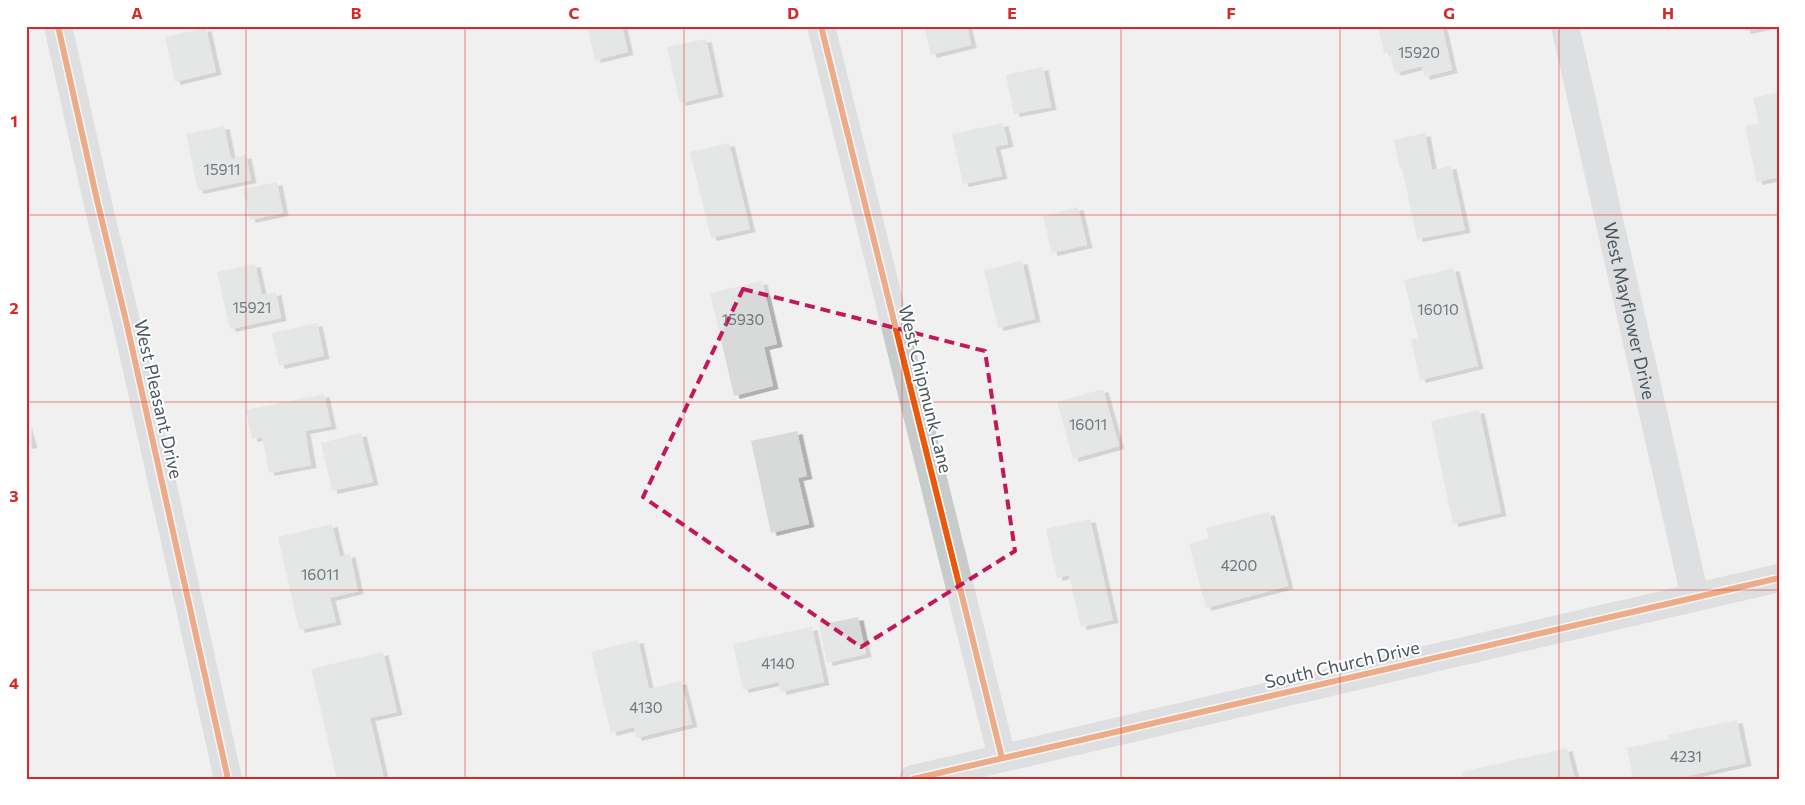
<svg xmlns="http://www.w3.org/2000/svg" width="1805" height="805" viewBox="0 0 1805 805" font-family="Commissioner,sans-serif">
<defs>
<filter id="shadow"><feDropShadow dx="5.5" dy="3" stdDeviation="0" flood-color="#0004"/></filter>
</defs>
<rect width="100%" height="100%" fill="#f1f0f0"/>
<!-- building -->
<g fill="#d8d9d9" filter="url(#shadow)">
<polygon points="599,26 622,26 628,52 595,60 588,29"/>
<polygon points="924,26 967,26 971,45 931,55"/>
<polygon points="1378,26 1442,26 1452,70 1424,77 1422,66 1395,73 1390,52 1384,53"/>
<polygon points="1744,26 1765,26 1765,27 1745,31"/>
<polygon points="206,28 216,72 175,82 165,37"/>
<polygon points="706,39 718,94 680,103 667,47"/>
<polygon points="1043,67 1051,107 1014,114 1006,75"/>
<polygon points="1779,92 1779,177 1757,182 1745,126 1759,123 1753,98"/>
<polygon points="1003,123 1008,144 995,147 1002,176 963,184 952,134"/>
<polygon points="224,126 231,159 246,155 251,180 198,191 186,134"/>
<polygon points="1425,133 1432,170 1451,166 1465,230 1417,239 1402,168 1400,169 1394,140"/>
<polygon points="729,143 750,229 711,238 690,152"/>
<polygon points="277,182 283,213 250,220 243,189"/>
<polygon points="1078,207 1087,245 1052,253 1043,216"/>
<polygon points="1022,261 1035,319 998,328 984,270"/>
<polygon points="255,264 262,295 276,292 281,318 230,329 217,272"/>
<polygon points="1454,268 1478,366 1420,380 1411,340 1418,338 1404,280"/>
<polygon points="762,281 777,344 764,347 773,386 734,396 710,293"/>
<polygon points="317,323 324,356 279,366 272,333"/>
<polygon points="1103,389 1119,446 1073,459 1057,402"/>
<polygon points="324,394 331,426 305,431 311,465 269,473 262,437 252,439 246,410"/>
<polygon points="1479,410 1501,513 1453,524 1431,421"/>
<polygon points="26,424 32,445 26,446"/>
<polygon points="797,431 807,476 798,478 809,524 771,533 751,441"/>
<polygon points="361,433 373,482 332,491 321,443"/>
<polygon points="1269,512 1288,586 1206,608 1189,544 1209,538 1206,528"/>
<polygon points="1090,519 1113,620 1081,627 1069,575 1057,578 1046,529"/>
<polygon points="332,524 340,557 350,554 358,591 330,598 336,622 299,630 278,537"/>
<polygon points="858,617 866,654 827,663 819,625"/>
<polygon points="812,627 824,682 781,692 779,682 743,690 733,644"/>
<polygon points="638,640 649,689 681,681 692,724 636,738 634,727 611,733 591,652"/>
<polygon points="383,652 397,712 370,718 384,779 337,779 311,669"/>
<polygon points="1737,720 1746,763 1674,779 1633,779 1627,748 1669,739 1668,735"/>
<polygon points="1567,748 1575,779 1464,779 1462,772"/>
</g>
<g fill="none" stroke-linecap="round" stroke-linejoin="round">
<!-- minor -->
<g stroke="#c8cbcc" stroke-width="28">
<polyline points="58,26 97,200 127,325 228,779"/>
<polyline points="821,26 1002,758"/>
<path id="s1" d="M1565,26L1695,597"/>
<polyline points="913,779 1779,578"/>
</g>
<defs>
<g id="cycleway">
<polyline points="58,26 97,200 127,325 228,779"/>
<polyline points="821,26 1002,758"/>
<polyline points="913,779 1779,578"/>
</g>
</defs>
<!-- cycleway casing -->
<use href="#cycleway" stroke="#fff" stroke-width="9"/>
<!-- cycleway -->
<use href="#cycleway" stroke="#e8590c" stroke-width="6"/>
</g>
<!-- marked area -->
<path d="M0 0H1805V805H0ZM743,289L985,351L1015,551L861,647L643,497Z" fill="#f1f0f0" fill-opacity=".55" fill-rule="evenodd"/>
<path fill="none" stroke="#c2185b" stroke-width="4" stroke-dasharray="10 6" stroke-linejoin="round" d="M743,289L985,351L1015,551L861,647L643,497Z"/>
<!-- grid -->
<path fill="none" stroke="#d62828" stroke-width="1" stroke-opacity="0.55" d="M246,26V779M465,26V779M684,26V779M902,26V779M1121,26V779M1340,26V779M1559,26V779M26,215H1779M26,402H1779M26,590H1779"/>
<g text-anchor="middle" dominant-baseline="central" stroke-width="4" stroke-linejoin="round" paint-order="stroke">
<!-- number labels -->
<g font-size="15" fill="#6d777d">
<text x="1419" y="52">15920</text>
<text x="222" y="169">15911</text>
<text x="252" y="307">15921</text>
<text x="1438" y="309">16010</text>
<text x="743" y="319">15930</text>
<text x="1088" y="424">16011</text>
<text x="1239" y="565">4200</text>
<text x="320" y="574">16011</text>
<text x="778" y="663">4140</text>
<text x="646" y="707">4130</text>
<text x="1686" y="756">4231</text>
</g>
<!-- street labels -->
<g font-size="18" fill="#48555d" stroke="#fff">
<text stroke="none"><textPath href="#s1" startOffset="292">West Mayflower Drive</textPath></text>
<text transform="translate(926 389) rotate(76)">West Chipmunk Lane</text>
<text transform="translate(159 399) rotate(77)">West Pleasant Drive</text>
<text transform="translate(1342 664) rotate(-13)">South Church Drive</text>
</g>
</g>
<!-- border -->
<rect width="1805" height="805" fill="none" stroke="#ffffff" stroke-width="55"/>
<rect x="28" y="28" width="1750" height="750" fill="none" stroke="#d62828" stroke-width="2"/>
<g font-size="16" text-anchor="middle" font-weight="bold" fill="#d62828">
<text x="137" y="19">A</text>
<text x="356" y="19">B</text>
<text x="574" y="19">C</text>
<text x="793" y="19">D</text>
<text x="1012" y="19">E</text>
<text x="1231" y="19">F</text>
<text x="1449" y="19">G</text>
<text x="1668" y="19">H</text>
<text x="14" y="127">1</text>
<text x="14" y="314">2</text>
<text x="14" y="502">3</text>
<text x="14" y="689">4</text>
</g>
</svg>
